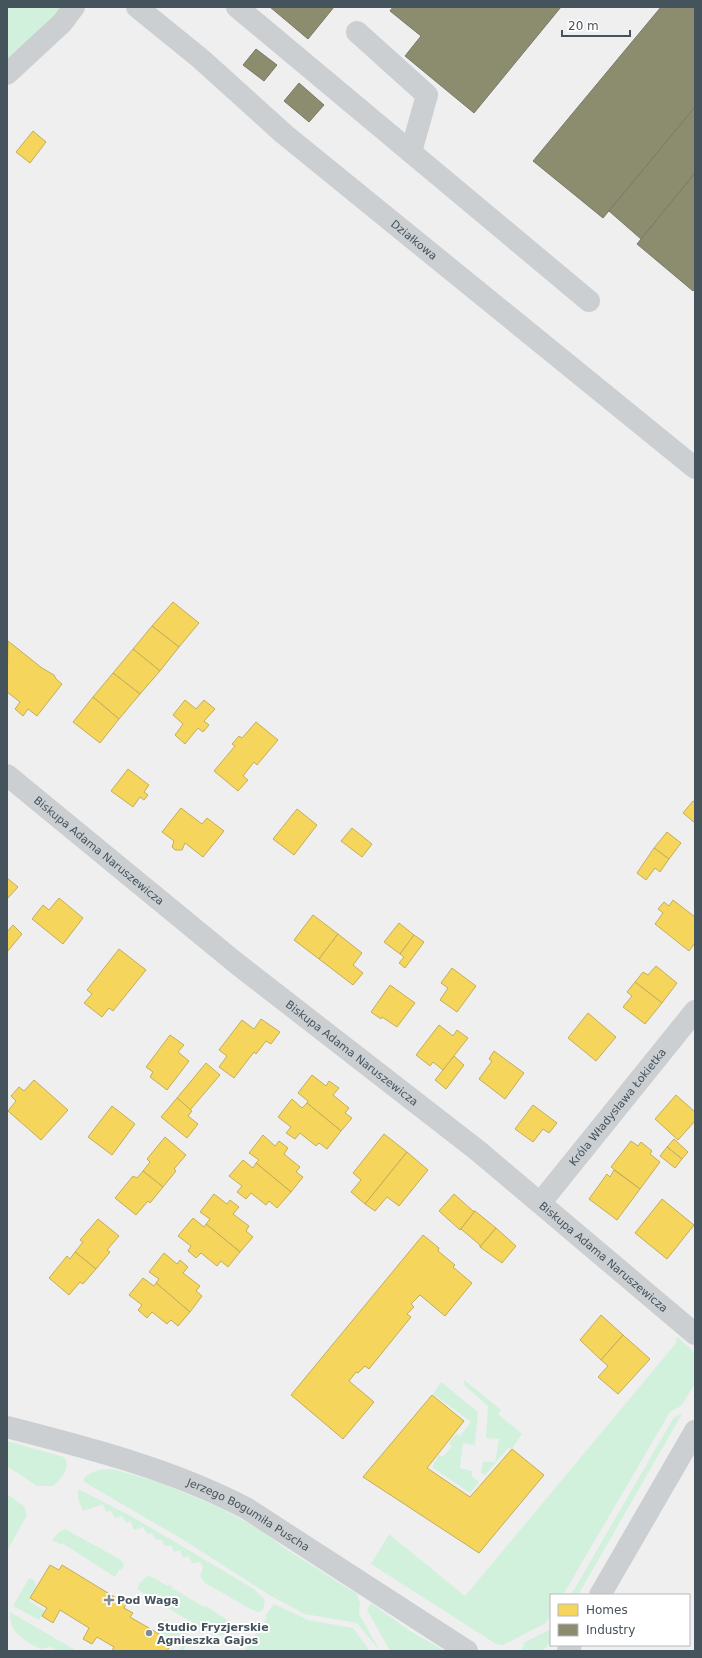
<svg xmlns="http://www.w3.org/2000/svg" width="702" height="1658" viewBox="0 0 702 1658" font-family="'DejaVu Sans',sans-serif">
<rect width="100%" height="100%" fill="#f0efef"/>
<!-- green -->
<g fill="#d2f1dc">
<polygon points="7,7 62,7 51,21 7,60"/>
<polygon points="676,1338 679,1338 695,1353 695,1384 681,1406 670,1412 563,1595 551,1595 551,1616 546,1623 503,1645 496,1644 371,1564 389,1534 465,1596 676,1343"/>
<polygon points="463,1379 501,1410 498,1414 522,1434 512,1449 509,1447 485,1475 481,1473 483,1462 495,1462 499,1439 486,1438 488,1406 465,1386"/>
<polygon points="441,1382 478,1412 475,1445 463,1443 460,1468 472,1471 472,1476 479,1482 470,1493 432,1467 439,1455 443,1457 452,1446 449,1443 456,1434 460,1436 471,1422 433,1394"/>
<polygon points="682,1414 578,1595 571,1595 674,1417"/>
<path d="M7,1441L64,1457C72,1467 61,1479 53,1486H37L7,1466Z"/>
<path d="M113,1469L158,1482L221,1508L262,1531L286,1549L357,1594L360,1603L359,1614L380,1651L357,1623L305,1614L271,1596L182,1539L84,1482V1478C92,1470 102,1469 113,1469Z"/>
<polygon points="78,1489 131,1516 254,1589 265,1600 263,1610 258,1612 252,1610 205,1583 200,1576 203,1568 200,1562 192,1563 189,1556 183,1558 180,1550 174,1552 171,1545 165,1546 161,1539 156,1540 152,1533 147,1534 143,1527 134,1530 130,1521 126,1523 122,1516 115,1518 111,1511 106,1512 103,1504 83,1511 78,1499"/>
<polygon points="7,1494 24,1506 27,1515 7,1551"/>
<polygon points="65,1529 121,1560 124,1565 122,1570 120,1569 115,1577 62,1543 61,1545 52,1540 59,1532"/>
<polygon points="148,1575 168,1586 171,1585 172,1588 204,1607 206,1606 241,1629 242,1630 241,1633 214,1636 137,1589 140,1583"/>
<polygon points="29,1578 34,1580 36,1586 29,1601 45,1611 39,1620 13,1606"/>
<polygon points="371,1603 410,1631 445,1651 390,1651 367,1610"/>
<polygon points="274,1604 308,1620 353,1628 370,1651 244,1651 267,1618 265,1616"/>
<path d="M10,1612L77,1651H59L51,1647L40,1649C24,1640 8,1632 10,1612Z"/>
<polygon points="166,1620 187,1633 189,1642 183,1651 178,1651 181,1647 159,1632 162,1627 159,1625 161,1621"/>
<polygon points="551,1629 551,1641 543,1651 521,1651 525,1642"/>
</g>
<!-- homes -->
<g fill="#f6d55c" stroke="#c1ae5c">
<polygon points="33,131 46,142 30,163 16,152"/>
<polygon points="173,602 199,623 179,647 152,626"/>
<polygon points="152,626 179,647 160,671 133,649"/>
<polygon points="8,641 42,668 54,675 56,679 62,684 37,716 28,709 23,716 15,709 20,702 7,692"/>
<polygon points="133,649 160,671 140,694 113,673"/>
<polygon points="113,673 140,694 119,719 93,697"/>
<polygon points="93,697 119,719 100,743 73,722"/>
<polygon points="185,700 196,709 204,700 215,709 204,721 209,725 203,732 198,728 185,744 175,735 183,724 173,715"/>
<polygon points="256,722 278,740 257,765 254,762 243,776 248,780 238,791 214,771 235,746 232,744 239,736 242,738"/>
<polygon points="128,769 149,785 144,792 148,795 144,800 140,797 133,807 111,791"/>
<polygon points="693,801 695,802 695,823 683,813"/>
<polygon points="181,808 202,824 207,818 224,831 203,857 185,843 182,850 175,850 172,847 174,841 162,832"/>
<polygon points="297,809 317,825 294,855 273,839"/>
<polygon points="352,828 372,844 362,857 341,841"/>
<polygon points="667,832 681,843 669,859 654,848"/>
<polygon points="654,848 669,859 660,872 655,868 646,880 637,873"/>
<polygon points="7,878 18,887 7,899"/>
<polygon points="59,898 83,918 63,944 32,919 43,905 49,910"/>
<polygon points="673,900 695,917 695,943 689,951 655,924 663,913 658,909 664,902 669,906"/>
<polygon points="313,915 338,934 319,959 294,940"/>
<polygon points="399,923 414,935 400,954 384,942"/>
<polygon points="13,925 22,934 7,952 7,932"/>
<polygon points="338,934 362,953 353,965 363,973 353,985 319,959"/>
<polygon points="414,935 424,942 405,968 399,963 404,957 400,954"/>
<polygon points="119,949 146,970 113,1011 109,1008 102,1017 84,1003 92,994 87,990"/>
<polygon points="656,966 677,983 662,1003 635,982 643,972 648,975"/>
<polygon points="452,968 476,986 457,1012 440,1000 448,988 441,983"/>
<polygon points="635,982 662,1003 645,1024 623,1007 632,996 627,992"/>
<polygon points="390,985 415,1003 397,1027 382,1017 381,1019 371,1012"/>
<polygon points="588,1013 616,1037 596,1061 568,1038"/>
<polygon points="261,1019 280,1032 271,1044 266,1041 256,1054 254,1052 234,1078 219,1067 227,1056 219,1050 242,1020 254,1029"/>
<polygon points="439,1025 453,1036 457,1030 468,1038 443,1070 433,1062 430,1066 416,1055"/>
<polygon points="170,1035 184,1045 178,1052 189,1061 167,1090 150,1077 153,1072 146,1067"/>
<polygon points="494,1051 524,1073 505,1099 479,1079 492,1061 489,1059"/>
<polygon points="454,1056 464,1065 446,1089 435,1080"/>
<polygon points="206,1063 220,1075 190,1110 177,1098"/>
<polygon points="312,1075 326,1086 329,1081 339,1088 333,1095 349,1108 345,1113 352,1118 341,1131 307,1103 308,1101 298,1093"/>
<polygon points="34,1080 68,1110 41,1140 8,1111 16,1101 11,1096 19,1087 24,1091"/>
<polygon points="676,1095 695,1112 695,1121 678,1140 655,1119"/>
<polygon points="177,1098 192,1111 188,1116 198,1124 187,1138 161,1117"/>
<polygon points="292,1099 302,1108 307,1103 341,1131 327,1149 319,1143 316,1146 300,1133 295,1139 286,1133 291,1127 278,1117"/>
<polygon points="533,1105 557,1123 549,1133 543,1129 533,1142 515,1129"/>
<polygon points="112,1106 135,1124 112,1155 88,1137"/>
<polygon points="384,1134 407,1152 365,1204 351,1192 361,1180 353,1173"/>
<polygon points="263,1135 275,1146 279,1141 288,1148 284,1154 300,1167 296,1172 303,1177 291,1192 256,1163 259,1160 249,1153"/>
<polygon points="165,1137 186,1155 174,1169 176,1171 163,1187 143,1171 150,1162 147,1159"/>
<polygon points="674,1139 688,1152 682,1159 667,1147"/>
<polygon points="631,1141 638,1146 641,1142 652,1151 650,1154 660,1162 640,1189 611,1167"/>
<polygon points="667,1147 682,1159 675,1168 660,1156"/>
<polygon points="407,1152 428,1170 399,1206 387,1197 375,1211 365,1204"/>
<polygon points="243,1160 253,1168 256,1163 291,1192 277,1208 269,1201 266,1205 251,1193 246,1199 237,1192 242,1186 229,1176"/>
<polygon points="614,1170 640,1189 617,1220 589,1199 607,1174 610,1177"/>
<polygon points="143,1171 163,1187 150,1203 148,1201 136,1215 115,1198 133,1176 137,1178"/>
<polygon points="214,1194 227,1204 230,1200 239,1207 233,1214 249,1226 246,1231 253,1237 240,1252 206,1224 210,1219 200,1212"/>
<polygon points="454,1194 473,1211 475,1211 460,1230 439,1211"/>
<polygon points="662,1199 694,1225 667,1259 635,1233"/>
<polygon points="475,1211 496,1228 480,1247 480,1245 461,1229 460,1230"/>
<polygon points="193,1218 204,1227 206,1224 240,1252 228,1267 221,1261 217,1266 201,1253 196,1258 188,1251 191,1246 178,1236"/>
<polygon points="98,1219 119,1236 107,1250 110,1252 96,1269 75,1252 83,1242 80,1240"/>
<polygon points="496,1228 516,1246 502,1263 480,1247"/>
<polygon points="423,1235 439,1248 438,1251 455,1265 453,1267 472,1283 445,1316 420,1295 411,1304 414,1307 407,1314 411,1317 369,1369 365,1366 358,1373 356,1372 349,1381 374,1402 343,1439 291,1395"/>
<polygon points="75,1252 96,1269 83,1284 80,1282 69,1295 49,1278 67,1256 70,1259"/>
<polygon points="164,1253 177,1264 180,1260 188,1267 183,1273 200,1286 196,1291 202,1296 190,1312 156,1283 159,1279 149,1272"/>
<polygon points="143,1278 154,1286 156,1283 190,1312 178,1326 171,1320 167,1324 152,1312 147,1318 138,1310 142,1305 129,1295"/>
<polygon points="601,1315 623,1335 601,1360 580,1340"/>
<polygon points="623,1335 650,1359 618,1394 598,1377 608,1366 601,1360"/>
<polygon points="432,1395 464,1421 427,1468 470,1497 512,1449 544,1475 479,1553 363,1477"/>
<polygon points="50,1565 59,1570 62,1565 126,1604 124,1608 133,1613 130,1617 173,1642 167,1651 112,1651 114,1647 97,1637 92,1644 83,1639 89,1628 60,1610 53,1623 42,1616 47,1608 30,1598"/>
</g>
<!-- industry -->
<g fill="#8c8c6e" stroke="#777b69">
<polygon points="270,7 334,7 308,39"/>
<polygon points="393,7 561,7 474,113 405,56 421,36 390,11"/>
<polygon points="661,7 695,7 695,107 603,218 533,161"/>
<polygon points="256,49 277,65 264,81 243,65"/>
<polygon points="299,83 324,105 309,122 284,101"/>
<polygon points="695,107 695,173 641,239 609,211"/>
<polygon points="695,173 695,289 693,291 637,244"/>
</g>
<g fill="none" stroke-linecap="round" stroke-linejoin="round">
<!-- minor -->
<g stroke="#cbcfd1" stroke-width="22">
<path id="s1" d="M137,7L201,59L284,134L695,468"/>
<polyline points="237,7 589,301"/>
<polyline points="357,32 427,95 411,152"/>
<polyline points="7,74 62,23 74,7"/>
<path id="s2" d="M7,775L236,963L477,1150L695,1334"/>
<path id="s3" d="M541,1202L695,1011"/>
<path id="s4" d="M7,1427C89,1448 171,1469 246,1508L467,1651"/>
<polyline points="600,1595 695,1431"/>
<polyline points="568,1651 571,1645"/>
</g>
</g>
<!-- markers -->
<g fill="#818a90" stroke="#fff" stroke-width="1.5">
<path d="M107 1594h4v4h4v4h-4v4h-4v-4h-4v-4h4z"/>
<circle cx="149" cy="1633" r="4"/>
</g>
<g text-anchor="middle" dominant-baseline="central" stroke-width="4" stroke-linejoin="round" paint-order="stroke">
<!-- street labels -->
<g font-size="11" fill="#45535d" stroke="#fff">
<text stroke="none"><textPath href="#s1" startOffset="362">Działkowa</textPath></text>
<text stroke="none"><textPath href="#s2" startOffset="119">Biskupa Adama Naruszewicza</textPath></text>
<text stroke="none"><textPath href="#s2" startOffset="443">Biskupa Adama Naruszewicza</textPath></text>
<text stroke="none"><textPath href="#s3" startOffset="122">Króla Władysława Łokietka</textPath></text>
<text stroke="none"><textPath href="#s2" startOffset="767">Biskupa Adama Naruszewicza</textPath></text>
<text stroke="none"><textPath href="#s4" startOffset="258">Jerzego Bogumiła Puscha</textPath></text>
</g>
<!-- poi labels -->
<g font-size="11" font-weight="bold" fill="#45535d" stroke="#fff" text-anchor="start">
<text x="117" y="1600">Pod Wagą</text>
<text x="157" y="1627">Studio Fryzjerskie<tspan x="157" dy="13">Agnieszka Gajos</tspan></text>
</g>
</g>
<!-- border -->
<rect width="702" height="1658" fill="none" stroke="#45535d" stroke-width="16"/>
<!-- legend -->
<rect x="550" y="1594" width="140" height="52" fill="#ffffff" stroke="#b5babe"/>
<rect x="558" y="1604" width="20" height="12" fill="#f6d55c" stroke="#b5babe"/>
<text x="586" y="1614" font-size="12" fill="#45535d">Homes</text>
<rect x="558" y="1624" width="20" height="12" fill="#8c8c6e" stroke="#b5babe"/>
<text x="586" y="1634" font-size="12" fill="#45535d">Industry</text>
<!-- scale -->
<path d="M562 30v6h68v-6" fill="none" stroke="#45535d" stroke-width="2"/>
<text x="568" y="30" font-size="12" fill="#45535d" stroke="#ffffff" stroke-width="3" paint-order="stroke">20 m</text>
</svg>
